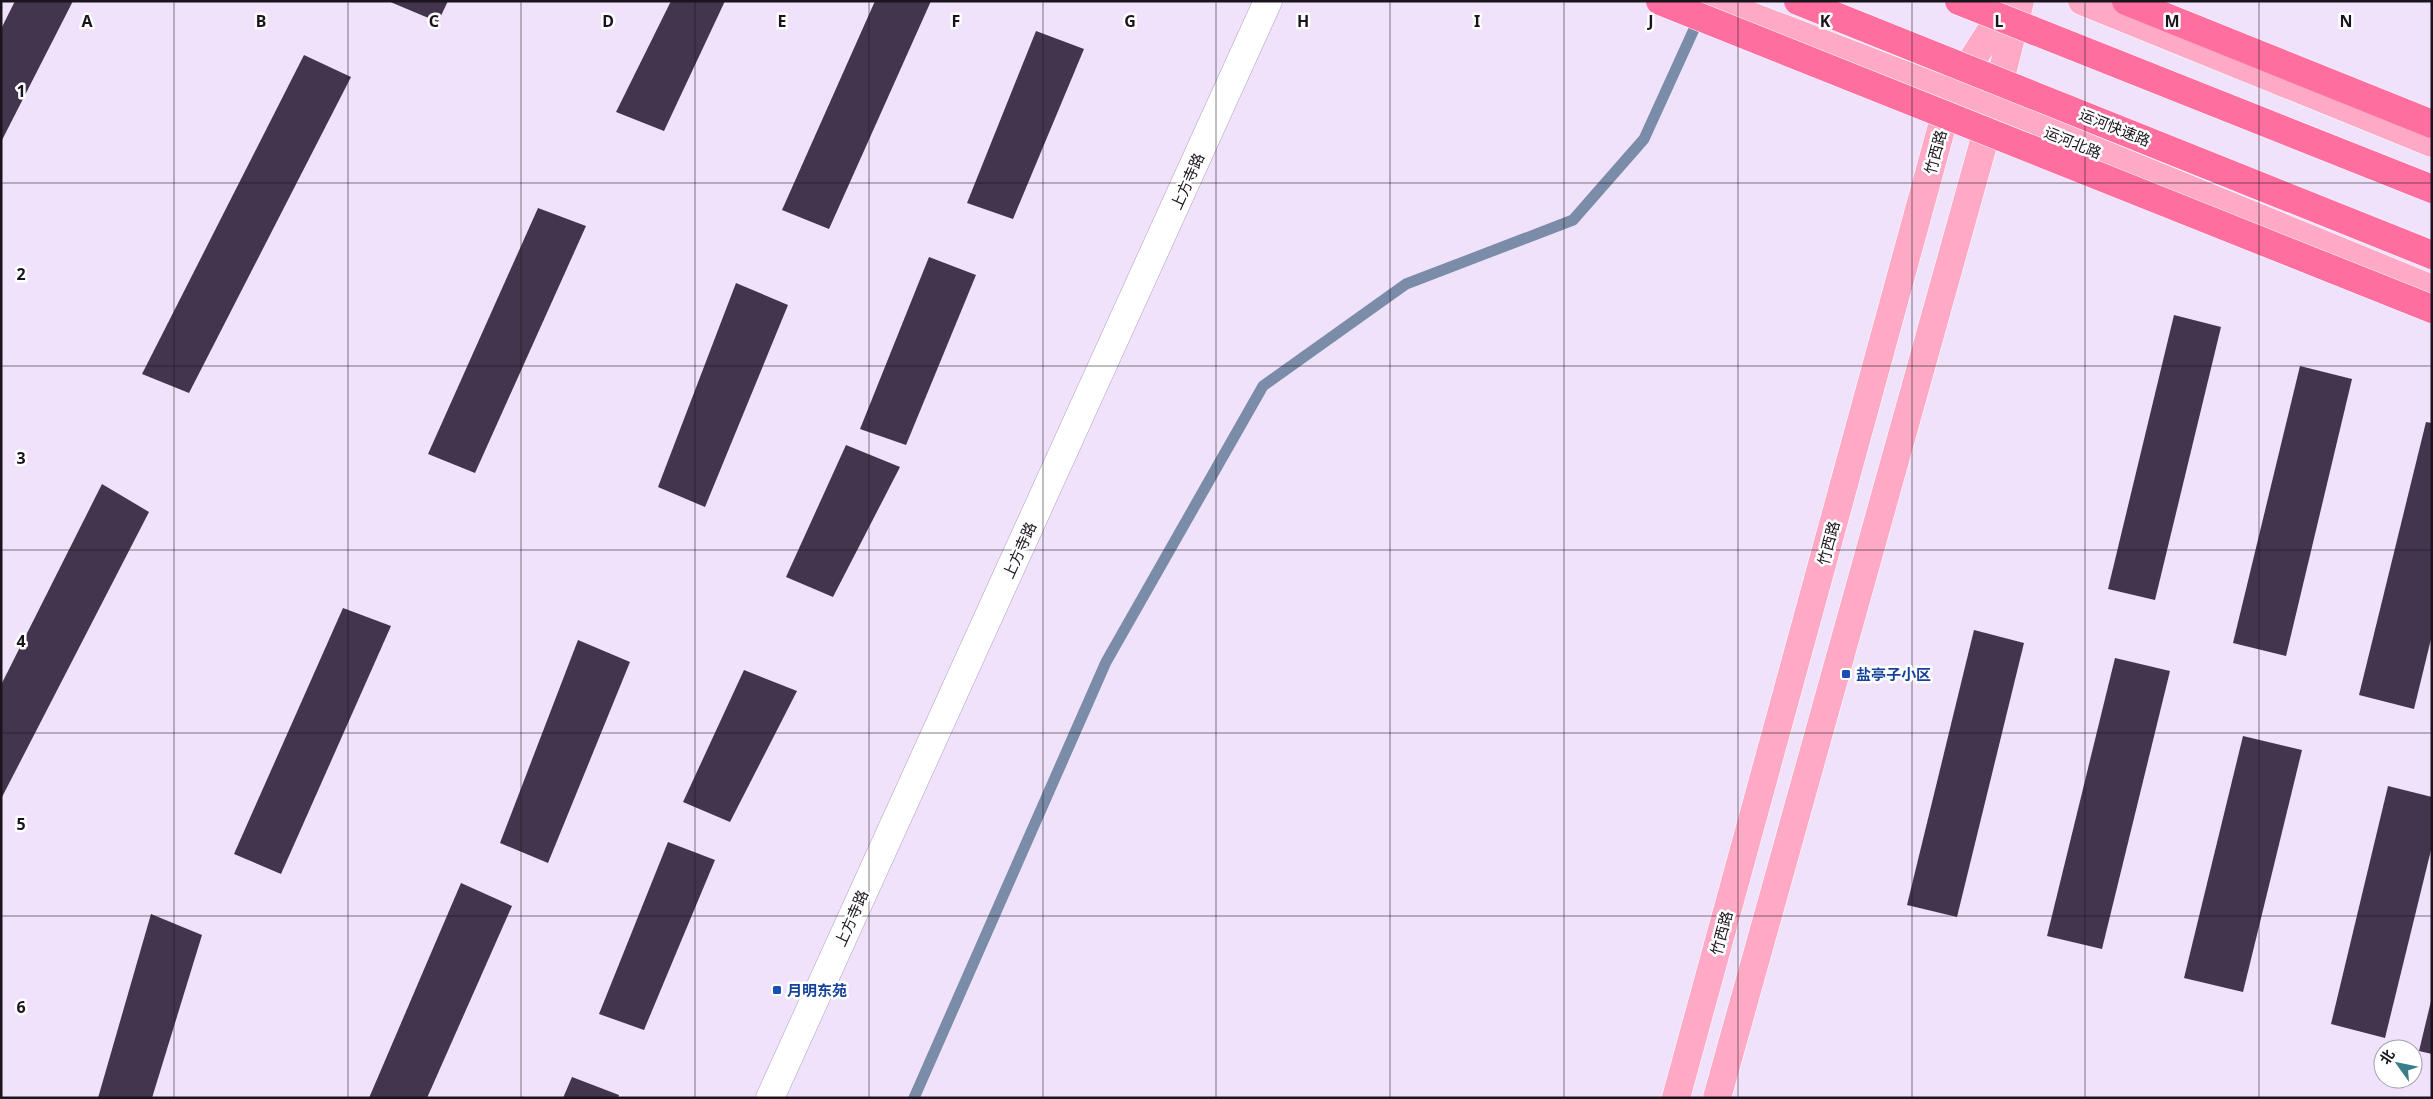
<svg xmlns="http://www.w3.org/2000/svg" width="2433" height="1099" viewBox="0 0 2433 1099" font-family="'Noto Sans','Noto Sans SC',sans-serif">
<rect width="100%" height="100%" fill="#f0e2fb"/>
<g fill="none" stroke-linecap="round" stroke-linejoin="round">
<!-- stream -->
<polyline stroke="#7a8ca7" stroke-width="11" points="914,1098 1106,662 1263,386 1406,284 1573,220 1644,139 1700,16"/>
</g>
<!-- building -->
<g fill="#43354d">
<polygon points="15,1 73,1 1,142 1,29"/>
<polygon points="388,1 448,1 438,22"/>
<polygon points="671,1 725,1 664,131 616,112"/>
<polygon points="875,1 931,1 829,229 782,210"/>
<polygon points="1036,31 1084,49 1013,219 967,203"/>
<polygon points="304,55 351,77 189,393 142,374"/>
<polygon points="538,208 586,226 475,473 428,454"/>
<polygon points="929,257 976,275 906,445 860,429"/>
<polygon points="736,283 788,305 705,507 658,487"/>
<polygon points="2174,315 2221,327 2155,600 2108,589"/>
<polygon points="2300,366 2352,379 2286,656 2233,643"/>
<polygon points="2426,422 2432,423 2432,635 2414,709 2359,695"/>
<polygon points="846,445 900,467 833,597 786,577"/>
<polygon points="102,484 149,512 1,799 1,685"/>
<polygon points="343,608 391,626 281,874 234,854"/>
<polygon points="1974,630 2024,643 1957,917 1907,905"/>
<polygon points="578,640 630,662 548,863 500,843"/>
<polygon points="2115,658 2170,671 2102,949 2047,936"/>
<polygon points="744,670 797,691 730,822 683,802"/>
<polygon points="2243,736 2302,750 2243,992 2184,978"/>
<polygon points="2388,786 2432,797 2432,846 2385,1038 2331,1024"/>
<polygon points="668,842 715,860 644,1030 599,1014"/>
<polygon points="461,883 512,906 427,1098 369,1098"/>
<polygon points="151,914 202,935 152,1098 98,1098"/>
<polygon points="2431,1001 2432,1001 2432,1054 2419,1051"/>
<polygon points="572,1077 619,1095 618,1098 563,1098"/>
</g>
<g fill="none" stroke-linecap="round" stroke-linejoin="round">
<defs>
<polyline id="minor" points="770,1098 1268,1"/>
<g id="major">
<polyline points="1712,1 1993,109 2432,289"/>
<polyline points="2082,1 2432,143"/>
<polyline points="1676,1098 1951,93 2010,1"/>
<polyline points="1717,1098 1993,109 2020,1"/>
</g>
<polyline id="highway" points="2126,1 2432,124"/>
</defs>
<!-- minor casing -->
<use href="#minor" stroke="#b09fbd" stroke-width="29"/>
<!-- major casing -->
<use href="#major" stroke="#fff" stroke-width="29"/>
<!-- highway casing -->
<use href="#highway" stroke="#fff" stroke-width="29"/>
<!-- minor -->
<use href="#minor" stroke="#fff" stroke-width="28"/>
<!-- major -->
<use href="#major" stroke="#fea9c6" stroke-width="28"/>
<!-- highway -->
<use href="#highway" stroke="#fe6fa0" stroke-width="28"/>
<defs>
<g id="highway-bridge">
<polyline points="1660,1 2432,309"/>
<polyline points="1798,1 2432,255"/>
<polyline points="1959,1 2432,189"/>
</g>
</defs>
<!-- highway-bridge casing -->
<use href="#highway-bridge" stroke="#fff" stroke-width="29" stroke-linecap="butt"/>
<!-- highway-bridge -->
<use href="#highway-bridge" stroke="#fe6fa0" stroke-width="28"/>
</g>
<!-- grid -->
<path fill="none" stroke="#1a141f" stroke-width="1" stroke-opacity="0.55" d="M174,1V1098M348,1V1098M521,1V1098M695,1V1098M869,1V1098M1043,1V1098M1216,1V1098M1390,1V1098M1564,1V1098M1738,1V1098M1912,1V1098M2085,1V1098M2259,1V1098M1,183H2432M1,366H2432M1,550H2432M1,733H2432M1,916H2432"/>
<!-- markers -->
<g fill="#1a4fb4" stroke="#fff" stroke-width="2">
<rect x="1841" y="669" width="10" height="10" rx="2.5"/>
<rect x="772" y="985" width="10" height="10" rx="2.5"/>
</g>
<g text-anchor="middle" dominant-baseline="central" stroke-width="5" stroke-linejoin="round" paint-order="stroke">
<!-- street labels -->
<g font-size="15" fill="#1a141f" stroke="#fff">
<text transform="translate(2115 127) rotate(22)">运河快速路</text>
<text transform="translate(2073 142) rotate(22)">运河北路</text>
<text transform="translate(1935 152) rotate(-75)">竹西路</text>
<text transform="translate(1187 181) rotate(-66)">上方寺路</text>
<text transform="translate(1828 543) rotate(-75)">竹西路</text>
<text transform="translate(1019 550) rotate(-66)">上方寺路</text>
<text transform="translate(851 918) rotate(-66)">上方寺路</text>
<text transform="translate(1721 933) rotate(-75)">竹西路</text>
</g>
<!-- transit labels -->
<g font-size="15" font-weight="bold" fill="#164399" stroke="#fff" text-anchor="start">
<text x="1856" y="674">盐亭子小区</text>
<text x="787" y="990">月明东苑</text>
</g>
</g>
<g font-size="16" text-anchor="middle" font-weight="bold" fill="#1a141f" stroke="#fff" stroke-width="5" stroke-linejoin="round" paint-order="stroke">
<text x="87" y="27">A</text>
<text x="261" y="27">B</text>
<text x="434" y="27">C</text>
<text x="608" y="27">D</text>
<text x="782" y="27">E</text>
<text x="956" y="27">F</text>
<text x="1130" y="27">G</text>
<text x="1303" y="27">H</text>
<text x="1477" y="27">I</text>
<text x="1651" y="27">J</text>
<text x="1825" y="27">K</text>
<text x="1999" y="27">L</text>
<text x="2172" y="27">M</text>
<text x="2346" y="27">N</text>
<text x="21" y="97">1</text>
<text x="21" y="280">2</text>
<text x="21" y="464">3</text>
<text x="21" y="647">4</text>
<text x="21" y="830">5</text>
<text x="21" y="1013">6</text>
</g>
<!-- border -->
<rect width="2433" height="1099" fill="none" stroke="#1a141f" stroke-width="5"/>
<!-- north arrow -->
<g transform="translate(2398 1064) rotate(303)"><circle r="24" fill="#ffffff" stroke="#a3a1a5"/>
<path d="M0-4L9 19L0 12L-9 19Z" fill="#397f8b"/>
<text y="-8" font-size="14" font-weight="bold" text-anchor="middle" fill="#1a141f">北</text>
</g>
</svg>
